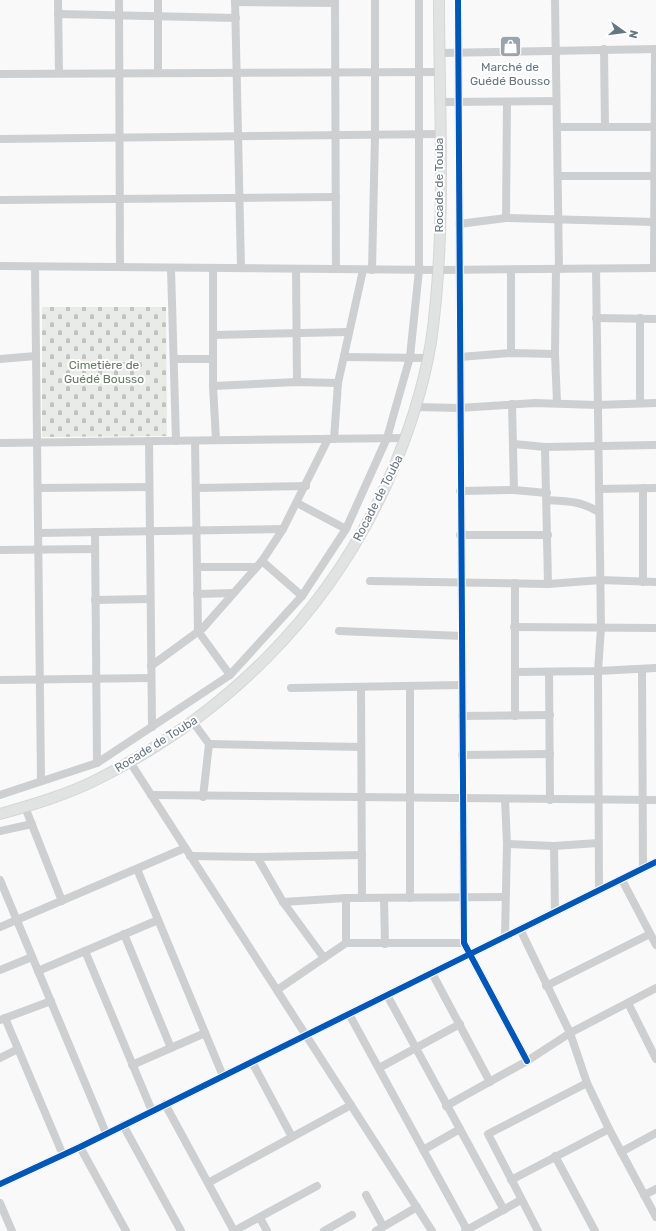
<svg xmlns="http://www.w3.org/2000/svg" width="656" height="1231" viewBox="0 0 656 1231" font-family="Rubik,sans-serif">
<defs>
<pattern id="cemetery-stones" width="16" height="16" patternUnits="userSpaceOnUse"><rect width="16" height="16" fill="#e8ebe6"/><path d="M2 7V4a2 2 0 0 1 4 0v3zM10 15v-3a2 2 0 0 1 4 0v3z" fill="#c0c3c0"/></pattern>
</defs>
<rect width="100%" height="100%" fill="#f9f9f9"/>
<!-- cemetery -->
<polygon fill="url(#cemetery-stones)" points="42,307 166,307 167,436 42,437"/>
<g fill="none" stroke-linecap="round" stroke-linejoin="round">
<defs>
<path id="major" d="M0,814C32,805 66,795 96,780C226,715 327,615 387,483C407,438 423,391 431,342C447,231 439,112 439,0"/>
</defs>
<!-- major casing -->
<use href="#major" stroke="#d5d6d7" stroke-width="12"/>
<!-- minor -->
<g stroke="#cecfd0" stroke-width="8">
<polyline points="58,0 59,73"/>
<polyline points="119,0 120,267"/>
<polyline points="235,0 241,268"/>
<polyline points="335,0 336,269"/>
<polyline points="458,0 464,943 527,1061"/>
<polyline points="555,0 559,269"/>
<polyline points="235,2 335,3"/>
<polyline points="58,14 236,18"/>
<polyline points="604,49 605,127"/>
<polyline points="439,53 656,49"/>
<polyline points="158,73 158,0"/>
<polyline points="0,74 439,72"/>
<polyline points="439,102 556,101"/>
<polyline points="557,127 654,127"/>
<polyline points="0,139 440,134"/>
<polyline points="558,176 656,176"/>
<polyline points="0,200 336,197"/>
<polyline points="506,218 507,102"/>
<polyline points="459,224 506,218 654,222"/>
<polyline points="0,266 438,270 656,268"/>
<polyline points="35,267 41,781"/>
<polyline points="171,268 176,441"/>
<polyline points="213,268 213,386 216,440"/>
<polyline points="654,268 655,49"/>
<polyline points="296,269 297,382"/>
<polyline points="556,269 555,354 557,403"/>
<polyline points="596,269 601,628 598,671 599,890"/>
<polyline points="372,270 375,135 375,0"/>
<polyline points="511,270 511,353"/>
<polyline points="596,318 656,319"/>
<polyline points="640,318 640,403"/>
<polyline points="214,335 348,332"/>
<polyline points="344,357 428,358"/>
<polyline points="460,357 511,353 555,354"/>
<polyline points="0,359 36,356"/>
<polyline points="174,359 213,359"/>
<polyline points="213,386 297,382 338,383"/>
<polyline points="512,404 514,490"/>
<polyline points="415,407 459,408 535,403 597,405 656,403"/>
<polyline points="334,439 338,383 363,270"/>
<polyline points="149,441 152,727"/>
<polyline points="195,441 198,631 230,675"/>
<polyline points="0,443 406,438"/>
<polyline points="514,444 545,447 656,445"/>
<polyline points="545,447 548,584"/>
<polyline points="38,488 149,487"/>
<polyline points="196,488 306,486"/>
<polyline points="599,489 656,488"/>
<polyline points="460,491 514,490 547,493"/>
<path d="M547,500C569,501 580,501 599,512"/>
<polyline points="297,503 346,529"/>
<polyline points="95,532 97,763"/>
<polyline points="39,533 283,529"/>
<polyline points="460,535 548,535"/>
<polyline points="0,550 95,549"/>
<polyline points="262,561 302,596"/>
<polyline points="197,567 256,567"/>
<polyline points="370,581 548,584 601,580 656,582"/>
<polyline points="643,582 643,488"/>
<polyline points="515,583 515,716"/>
<polyline points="197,594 233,593"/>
<polyline points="95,600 150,599"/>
<polyline points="514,627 656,628"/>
<polyline points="339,631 462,636"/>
<polyline points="151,666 203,628 262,561 283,529 328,439"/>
<polyline points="642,669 643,868"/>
<polyline points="515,672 598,671 656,668"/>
<polyline points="549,672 550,800"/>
<polyline points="0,680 151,678"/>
<polyline points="410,686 410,898"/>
<polyline points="361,687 362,898"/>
<polyline points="291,688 462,685"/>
<polyline points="462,716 550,715"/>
<polyline points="193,722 209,744 203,797"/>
<polyline points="209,744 361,747"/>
<polyline points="462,755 550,754"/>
<polyline points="130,762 432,1231"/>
<polyline points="0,795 97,763 230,675 302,596 346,529 387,438 410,357 419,270 419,0"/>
<polyline points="151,795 656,800"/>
<polyline points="505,799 507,844 505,936"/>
<polyline points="25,807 62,901"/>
<polyline points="0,831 32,824"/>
<polyline points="507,844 554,846 598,843"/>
<polyline points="554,846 555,912"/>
<polyline points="190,856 257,857 362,855"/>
<polyline points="257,857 283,902 324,958"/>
<polyline points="137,869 223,1076"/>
<polyline points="0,880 106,1133"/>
<polyline points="622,880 656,945"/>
<polyline points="346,898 346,943"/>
<polyline points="384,898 385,944"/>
<polyline points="283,902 346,898 505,897"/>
<polyline points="0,927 185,848"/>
<polyline points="520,929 570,1033 587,1083 609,1129 656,1217"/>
<polyline points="124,934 171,1048"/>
<polyline points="85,951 152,1111"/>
<polyline points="0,970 32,957"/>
<polyline points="38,971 158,920"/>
<polyline points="432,973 490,1082"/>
<polyline points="546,986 650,934"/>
<polyline points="277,990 346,943 464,943"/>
<polyline points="387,995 504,1210"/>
<polyline points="628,1003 656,1059"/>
<polyline points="349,1014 467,1230"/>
<polyline points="5,1018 63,1155"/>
<polyline points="0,1020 51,1001"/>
<polyline points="0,1058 18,1049"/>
<polyline points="252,1062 292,1137"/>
<polyline points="132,1065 205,1033"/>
<polyline points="379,1068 460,1024"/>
<polyline points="165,1104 234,1231"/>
<polyline points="446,1106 527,1061 570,1033 656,988"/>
<polyline points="123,1125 181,1231"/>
<polyline points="80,1147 126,1231"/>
<polyline points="423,1150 460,1129"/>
<polyline points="621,1152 656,1133"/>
<polyline points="555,1156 595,1231"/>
<polyline points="511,1180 609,1129"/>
<polyline points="208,1183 351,1105"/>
<polyline points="0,1184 80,1147 656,862"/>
<polyline points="366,1195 383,1226"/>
<polyline points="644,1195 656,1189"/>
<polyline points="0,1203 12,1231"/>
<polyline points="260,1218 267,1231"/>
<polyline points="234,1231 317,1186"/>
<polyline points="324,1231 352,1215"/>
<polyline points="376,1231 417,1207"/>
<polyline points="465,1231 521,1200"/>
<polyline points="538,1231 488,1134 587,1083"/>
</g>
<!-- major -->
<use href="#major" stroke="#e1e2e2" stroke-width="10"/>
<defs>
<g id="cycleway">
<polyline points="458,0 464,943 527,1061"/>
<polyline points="0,1184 80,1147 656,862"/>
</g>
</defs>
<!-- cycleway casing -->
<use href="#cycleway" stroke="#fff" stroke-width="8"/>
<!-- cycleway -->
<use href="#cycleway" stroke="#0057b8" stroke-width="6"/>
</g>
<!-- icons -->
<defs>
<symbol id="shop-square" viewBox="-11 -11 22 22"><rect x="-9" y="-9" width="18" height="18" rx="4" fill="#99a4ac" stroke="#fff"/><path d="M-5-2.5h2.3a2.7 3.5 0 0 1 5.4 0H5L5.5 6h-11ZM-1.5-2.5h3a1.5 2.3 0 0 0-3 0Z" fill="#fff"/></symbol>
</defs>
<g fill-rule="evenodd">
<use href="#shop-square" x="498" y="34" width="25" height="25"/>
</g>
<g text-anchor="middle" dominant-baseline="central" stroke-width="4" stroke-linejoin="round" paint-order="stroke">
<!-- poi labels -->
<g font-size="12" fill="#657683" stroke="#fff">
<text x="510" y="67">Marché de<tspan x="510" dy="14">Guédé Bousso</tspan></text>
</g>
<!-- street labels -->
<g font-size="12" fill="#657683" stroke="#fff">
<text transform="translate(439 185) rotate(-90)">Rocade de Touba</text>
<text transform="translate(378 498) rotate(-63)">Rocade de Touba</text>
<text transform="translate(156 744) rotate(-32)">Rocade de Touba</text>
</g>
<!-- park labels -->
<g font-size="12" fill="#687a64" stroke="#fff">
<text x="104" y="365">Cimetière de<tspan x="104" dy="14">Guédé Bousso</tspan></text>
</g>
</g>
<!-- north arrow -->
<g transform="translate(624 32) rotate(104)" stroke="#ffffff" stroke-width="3" paint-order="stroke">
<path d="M0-3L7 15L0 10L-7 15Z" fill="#657683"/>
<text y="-6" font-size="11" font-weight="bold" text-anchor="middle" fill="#657683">N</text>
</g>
</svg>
